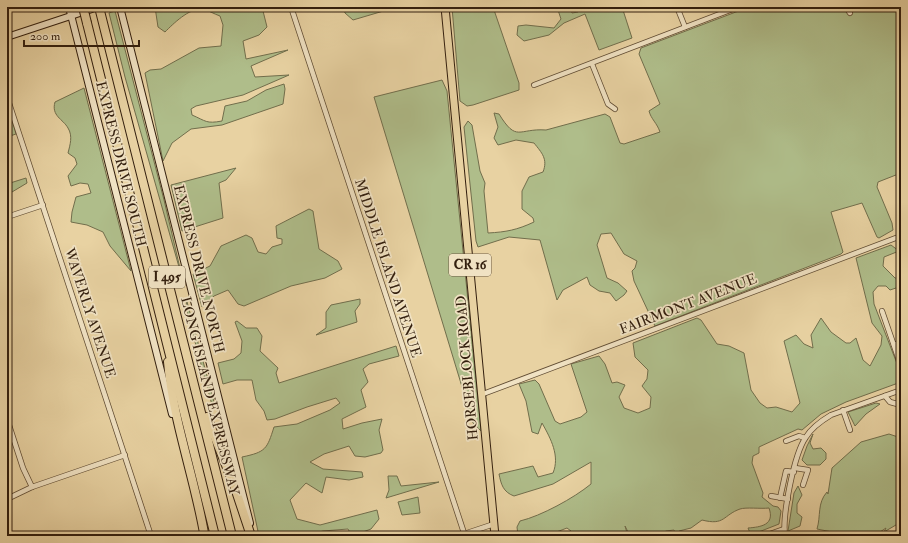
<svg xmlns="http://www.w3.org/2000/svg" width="908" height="543" viewBox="0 0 908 543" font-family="'IM FELL Double Pica',serif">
<rect width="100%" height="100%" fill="#e8d2a2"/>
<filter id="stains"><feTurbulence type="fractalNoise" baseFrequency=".005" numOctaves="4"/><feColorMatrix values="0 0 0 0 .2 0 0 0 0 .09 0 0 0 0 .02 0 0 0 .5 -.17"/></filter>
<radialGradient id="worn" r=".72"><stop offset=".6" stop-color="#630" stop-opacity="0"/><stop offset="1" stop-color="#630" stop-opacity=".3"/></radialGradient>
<!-- green -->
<g fill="#afbd8a" stroke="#716e4c">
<path d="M155,7H262L267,27L259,35L243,41L246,59L288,50L251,66L255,77L289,75L243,95L196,106L191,109L192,115C206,121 206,124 222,121L225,106L247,101L266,90L284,84L285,89L283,104L222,125L191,129L172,143L163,161L145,73L150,70L161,69L199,48L221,46L223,25L220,16C214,14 208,10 202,9C189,8 173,24 165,32L158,27Z"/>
<polygon points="343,7 397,7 353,20 345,13"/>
<polygon points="452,7 493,7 519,83 519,90 473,105 467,106 460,101"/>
<polygon points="557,7 570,7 572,13 578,12 580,7 622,7 632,38 599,50 585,14 564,23 549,35 524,41 517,35 518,26 526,25 554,28 561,19"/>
<path d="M749,7H901V173L878,182L877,187L892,223L893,230L879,238L877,237L862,203L831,212L843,252L841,254L655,326L634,281L632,271L635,268L637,261L624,254L611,233L601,234L597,245L607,278L618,283L627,291L624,295L616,301L610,293L599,291L590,285L587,277L563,290L557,300L540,240L509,237L478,247L476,241L464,127L468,121L472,125L480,171L485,183L484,191L488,233C506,232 517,230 534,222L533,218L522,209V191L529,177L543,172C548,159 542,153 534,143L516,140L498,145L494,138L498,127L494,113L499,114C517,143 518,128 546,130L605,114L610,117L620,143L624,144L660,132C657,123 651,119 649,111L660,104L639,54L641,48Z"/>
<polygon points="115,11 164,200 183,281 125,77 109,13"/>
<polygon points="442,80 447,91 481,431 473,423 374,97"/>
<path d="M84,88L131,271L110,246L103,232L87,225L71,222L72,212L76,197L91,193L88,184L80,183L71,186L68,176L77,164L75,158L68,153C70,145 73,136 68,128C63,119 51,116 55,102Z"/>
<polygon points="7,113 10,113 16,134 7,137"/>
<polygon points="236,168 226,180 219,183 223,218 182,231 171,185"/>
<polygon points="26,178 27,183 7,195 7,184"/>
<polygon points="309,209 313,211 319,249 338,261 342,269 325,278 291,286 244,306 238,304 228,290 214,296 202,307 193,274 210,266 221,246 246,235 252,238 258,252 266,254 272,247 282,244 282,239 277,238 276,226"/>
<path d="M891,245L899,251L884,257L883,266L895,278L901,279V291L896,288L890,290L886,286H878L873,292L874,304L901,374V382L846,402L821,414L802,430L798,429L759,447V453L753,456L752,463L763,493L762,497L773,506L778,507L781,511L779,524L751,535L748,528C761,527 775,525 769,508C761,509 746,507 740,509C723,515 725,526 702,520L691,528L679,531L680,536H676L674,530L666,531L658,536H630L625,526L628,536H553L571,531L567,528L546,536H518L517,527L520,521C541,516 574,498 591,484V462L553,484L514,496C503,492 501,484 499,474L533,466L538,477L553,473C560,456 551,439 542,423L538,434L532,432L526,401L519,384L535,380L539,384L555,421L560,424L581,417L587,412L571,364L599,356L605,364L612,383L617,382L625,385L619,397L624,408L638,413L650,408L651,397L642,386L647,379L648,370L635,357L633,343L697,318L701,320L717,344L729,346L744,353L751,390L760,403L767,408L776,407L792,412L800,403L784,341L796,335L804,344L813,348L811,335L821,318L831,332L846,343H850L856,338L863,360L870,366L881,345L882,336L872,323L856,258Z"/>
<polygon points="186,298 214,402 212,405 187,312"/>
<polygon points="360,299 360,304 355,311 357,322 316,335 326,328 326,312 331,305"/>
<path d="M237,321L246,328H257L262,336L260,351L278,368L276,373L279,383L396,346L399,356L369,364L363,369L368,382L361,390L366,407L342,419L343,429L362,423L382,419L379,430L383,450L381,453L365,457L355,456L349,446L324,454L310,462L323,469L362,472L363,477L349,480L326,477L322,493L306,483L290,500L297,519L320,525L377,510L379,519L371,529L352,536L348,529L323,531L305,536H259L242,457C266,452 267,449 274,427L297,424L330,410L340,403L336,398L307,407L275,419L267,420L264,411L256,400L252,380H237L223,384L218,363L234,359L241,353L242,341L235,322Z"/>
<polygon points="876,403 880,404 866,414 855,426 848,412"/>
<polygon points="813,434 810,443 813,449 821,448 826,453 826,459 820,465 807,465 802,460 807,446"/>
<path d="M889,434L901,438V522L884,532L886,528L874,536H835L832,532L817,529C821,516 817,503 827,492L828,494L832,468L861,442Z"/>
<polygon points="388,476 397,476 401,486 439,482 386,498 389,490"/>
<polygon points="798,486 802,495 797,504 797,513 802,517 800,526 788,531 794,493"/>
<polygon points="418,497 420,513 402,515 398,502"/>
</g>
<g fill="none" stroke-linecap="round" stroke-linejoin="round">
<defs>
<g id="street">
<polyline points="291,7 465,536"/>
<polyline points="677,7 685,27"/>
<polyline points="846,7 850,13"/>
<polyline points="592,64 608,104 615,109"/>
<polyline points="534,85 738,7"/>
<polyline points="7,97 151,536"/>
<polyline points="7,217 43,205"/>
<polyline points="882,311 901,366"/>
<polyline points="894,345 901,342"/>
<polyline points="483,394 901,236"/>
<polyline points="885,396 890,402 901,405"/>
<polyline points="843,410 850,430"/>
<polyline points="7,419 23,468 32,487"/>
<polyline points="786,441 799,436 805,438"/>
<polyline points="795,468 808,470 803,485"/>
<polyline points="771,496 788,499"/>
<polyline points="780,498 786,471 794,472"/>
<polyline points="7,499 32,487 125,455"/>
<polyline points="458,536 494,524"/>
<polyline points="764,536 784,529"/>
<path d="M785,536C782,516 794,454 806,437C812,427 821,421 831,415L901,390"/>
<polyline points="793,536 801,534 802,536"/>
</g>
<g id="secondary">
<polyline points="69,7 172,414"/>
<polyline points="120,7 250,523"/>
<polyline points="7,37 98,7"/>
</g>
<polyline id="primary" points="445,7 495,536"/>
<g id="highway">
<polyline points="99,7 232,536"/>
<polyline points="87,23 215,536"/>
<path d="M168,362C173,420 194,476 204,533"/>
<polyline points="207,417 235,488 251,536"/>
</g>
</defs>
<!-- street casing -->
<use href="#street" stroke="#604c33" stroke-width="6"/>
<!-- secondary casing -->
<use href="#secondary" stroke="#331f0e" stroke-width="8"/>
<!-- primary casing -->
<use href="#primary" stroke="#331f0e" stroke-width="9"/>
<!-- highway casing -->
<use href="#highway" stroke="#331f0e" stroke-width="10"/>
<!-- street -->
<use href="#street" stroke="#f0e2c3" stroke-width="4.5"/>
<!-- secondary -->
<use href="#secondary" stroke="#f0e2c3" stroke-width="6"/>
<!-- primary -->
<use href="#primary" stroke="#e8d2a2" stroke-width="7"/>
<!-- highway -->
<use href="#highway" stroke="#e8d2a2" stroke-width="8"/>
<defs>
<polyline id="highway-bridge" points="83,7 87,23"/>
</defs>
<!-- highway-bridge casing -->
<use href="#highway-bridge" stroke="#331f0e" stroke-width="10" stroke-linecap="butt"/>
<!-- highway-bridge -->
<use href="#highway-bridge" stroke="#e8d2a2" stroke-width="8"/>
</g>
<g text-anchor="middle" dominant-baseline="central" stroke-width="3.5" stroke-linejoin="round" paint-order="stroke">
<!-- shield labels -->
<g fill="#f0e2c3" stroke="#6c5a44" stroke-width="1">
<rect x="449" y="254" width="42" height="22" rx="3"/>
<rect x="149" y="266" width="36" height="22" rx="3"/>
</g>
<g font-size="13" font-weight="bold" fill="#331f0e">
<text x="470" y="265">CR 16</text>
<text x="167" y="277">I 495</text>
</g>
<!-- street labels -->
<g font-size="14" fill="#331f0e" stroke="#f0e2c3">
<text transform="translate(121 164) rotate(76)">EXPRESS DRIVE SOUTH</text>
<text transform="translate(388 268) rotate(72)">MIDDLE ISLAND AVENUE</text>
<text transform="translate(199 269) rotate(76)">EXPRESS DRIVE NORTH</text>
<text transform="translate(688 304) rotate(-21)">FAIRMONT AVENUE</text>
<text transform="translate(90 313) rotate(72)">WAVERLY AVENUE</text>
<text transform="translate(467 368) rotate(-95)">HORSEBLOCK ROAD</text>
<text transform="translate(210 396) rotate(76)">LONG ISLAND EXPRESSWAY</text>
</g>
</g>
<!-- margin -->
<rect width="908" height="543" fill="none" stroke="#e8d2a2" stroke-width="24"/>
<rect x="8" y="8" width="892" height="527" fill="none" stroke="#331f0e" stroke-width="2"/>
<rect x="12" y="12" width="884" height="519" fill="none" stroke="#331f0e"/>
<!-- scale -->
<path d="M24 40v6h115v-6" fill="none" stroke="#331f0e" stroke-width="2"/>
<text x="30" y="40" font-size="12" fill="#331f0e" stroke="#f0e2c3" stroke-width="3" paint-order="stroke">200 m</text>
<rect width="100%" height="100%" filter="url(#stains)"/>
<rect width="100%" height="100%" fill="url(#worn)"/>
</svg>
